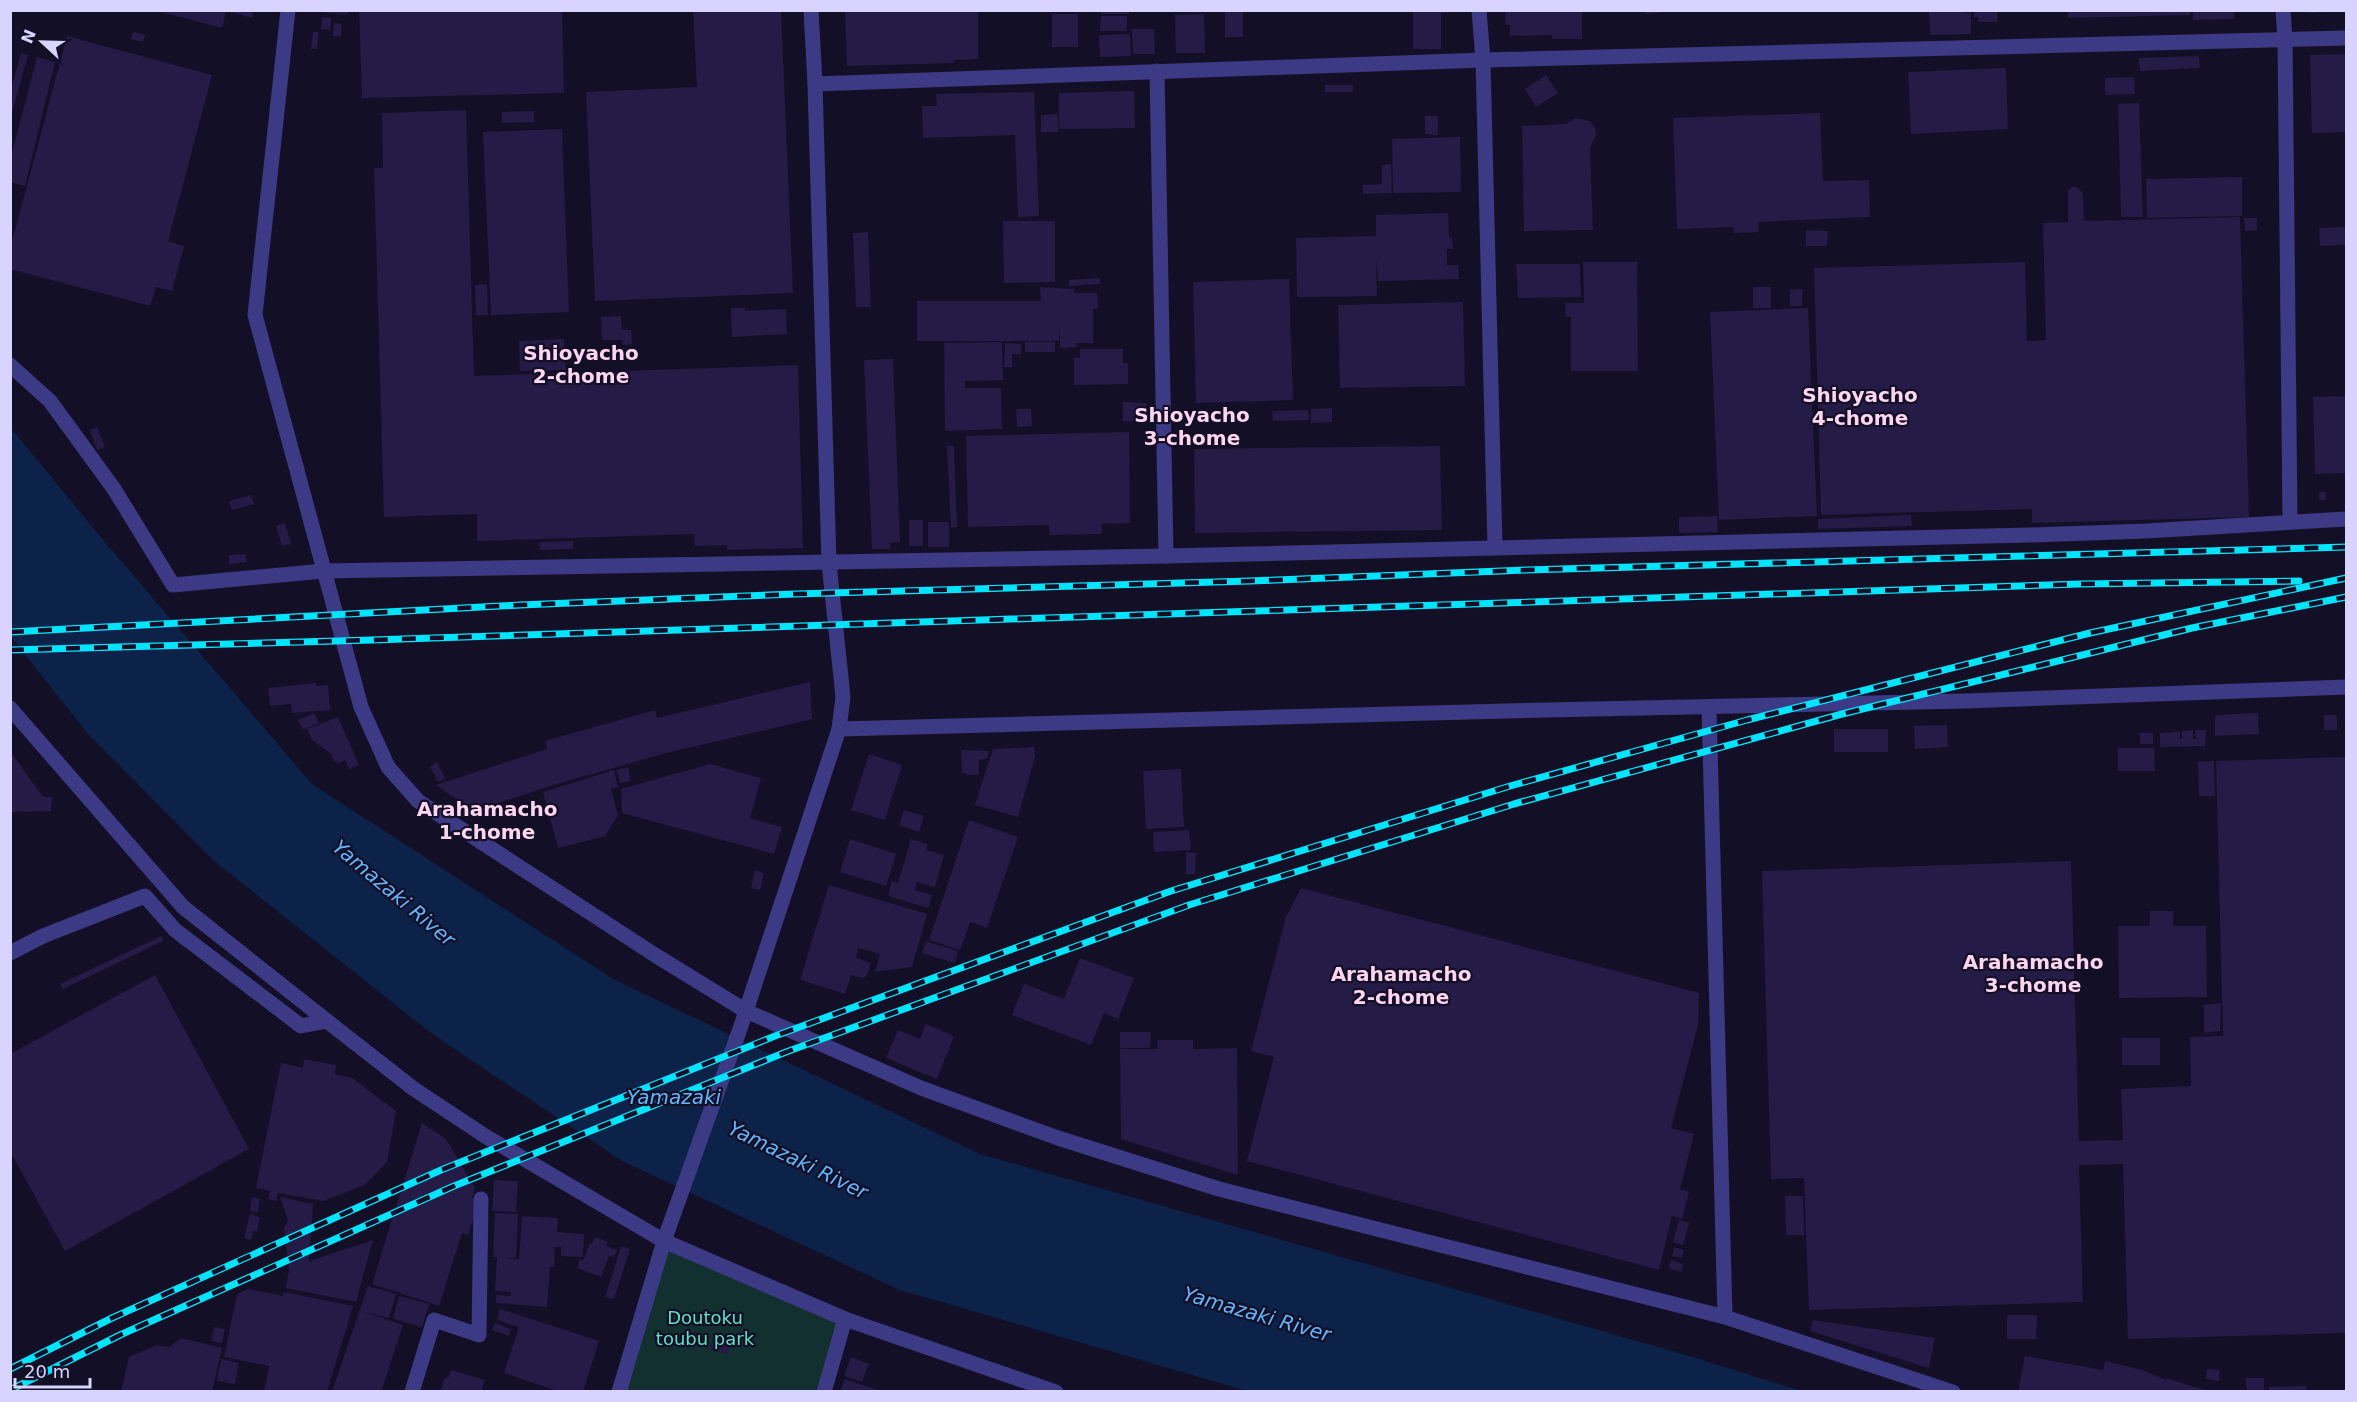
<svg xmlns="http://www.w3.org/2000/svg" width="2357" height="1402" viewBox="0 0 2357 1402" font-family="'DejaVu Sans',sans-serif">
<rect width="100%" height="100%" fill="#130f26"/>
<!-- green -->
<polygon fill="#12302f" points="664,1241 845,1319 824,1391 619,1392"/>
<!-- water -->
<polygon fill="#0c2248" points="10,427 104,541 312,784 613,979 980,1154 1683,1354 1802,1391 1247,1391 900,1290 622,1161 431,1033 214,861 88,734 11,637"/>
<!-- building -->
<g fill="#241b47">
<polygon points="154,10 253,10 252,18 226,11 222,28"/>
<polygon points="326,10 348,10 348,14 326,13"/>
<polygon points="359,10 562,10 564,93 362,98"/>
<polygon points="693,10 781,10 793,293 595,301 586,92 697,87"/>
<polygon points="845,10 978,10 978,59 954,60 954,63 847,66"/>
<rect x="1101" y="10" width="28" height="4"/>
<rect x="1225" y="10" width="18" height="27"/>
<polygon points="1413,10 1447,10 1447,13 1441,13 1441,49 1413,49"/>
<polygon points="1505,10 1582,10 1582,39 1552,39 1552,35 1510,36 1510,25 1506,25"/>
<polygon points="1645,10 1668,10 1668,12 1645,14"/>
<polygon points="1929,10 1971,13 1971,34 1930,35"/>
<polygon points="1974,10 1997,10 1998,22 1978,22 1978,17 1974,17"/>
<polygon points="2068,10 2190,10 2190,15 2068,18"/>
<polygon points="2193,10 2234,10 2234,19 2193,20"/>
<polygon points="2307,10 2332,10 2332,12 2307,13"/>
<rect x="1052" y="14" width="26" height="33"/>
<polygon points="1204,14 1205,53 1176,53 1175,15"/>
<polygon points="1101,16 1127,16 1127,31 1100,31"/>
<polygon points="322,17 331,18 330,30 321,29"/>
<polygon points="334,23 342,24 341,37 333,36"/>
<polygon points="1132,29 1154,29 1155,54 1133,54"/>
<polygon points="133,32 145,35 143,42 131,39"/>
<polygon points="313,32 319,32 317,49 311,49"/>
<polygon points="1130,34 1131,56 1100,57 1099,35"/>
<polygon points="67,36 212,75 168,241 184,246 172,291 156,287 150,306 10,269 10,249"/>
<polygon points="21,53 28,55 10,120 10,93"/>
<polygon points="2346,54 2346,132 2312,133 2310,55"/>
<polygon points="2199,56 2200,68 2140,71 2139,58"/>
<polygon points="37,57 55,62 25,186 10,182 10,161"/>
<polygon points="2006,68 2008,129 1911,134 1908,72"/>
<polygon points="1546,75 1558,93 1536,107 1525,89"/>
<polygon points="2134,77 2135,94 2105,95 2105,78"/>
<rect x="1325" y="85" width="28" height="7"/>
<polygon points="1134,91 1135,128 1059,129 1059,93"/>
<polygon points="1034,92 1039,216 1018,217 1015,135 923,138 922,106 937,106 936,94"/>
<polygon points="2139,103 2143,217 2121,217 2118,104"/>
<polygon points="466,110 474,376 798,365 803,548 727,550 727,545 695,546 694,534 477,541 477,514 384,517 374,168 383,168 382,113"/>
<polygon points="534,111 534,122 502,123 502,112"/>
<polygon points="1820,113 1823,181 1869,180 1870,217 1758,222 1759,232 1734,233 1734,227 1677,229 1673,118"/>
<polygon points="1058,114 1058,132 1041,132 1041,115"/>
<polygon points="1425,116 1438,116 1438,135 1425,134"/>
<polygon points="1575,118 1590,121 1595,128 1596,134 1590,148 1593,230 1524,231 1522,126 1566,124"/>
<polygon points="562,129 569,312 491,315 483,132"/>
<polygon points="1460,137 1461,192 1393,193 1392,139"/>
<polygon points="1391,164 1392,193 1363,194 1363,185 1382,184 1382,165"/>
<polygon points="2242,177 2242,216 2147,218 2146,179"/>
<polygon points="2077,187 2083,193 2084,221 2240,217 2249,517 2032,523 2032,509 1821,515 1814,268 2025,262 2027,341 2046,340 2043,223 2068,222 2068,191 2072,187"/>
<polygon points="1448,213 1449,238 1452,238 1453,249 1447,249 1447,265 1458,265 1459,279 1378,281 1376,259 1377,296 1297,297 1296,238 1376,236 1376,215"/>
<polygon points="2244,218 2257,218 2257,230 2245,231"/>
<polygon points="1003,221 1055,221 1055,282 1004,283"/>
<polygon points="2346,227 2346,245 2320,246 2319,228"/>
<polygon points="1806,230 1828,231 1827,246 1806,246"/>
<polygon points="868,232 871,307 856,307 853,233"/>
<polygon points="1583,262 1637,262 1638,371 1571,371 1571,317 1566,317 1565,303 1584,303"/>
<polygon points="1516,264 1580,264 1581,297 1518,298"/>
<polygon points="1100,278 1100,284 1069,286 1069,280"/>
<polygon points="1289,279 1293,400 1196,403 1193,282"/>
<polygon points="487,284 488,315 476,315 475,285"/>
<polygon points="1040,287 1074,289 1074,293 1097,293 1098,308 1093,309 1093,343 1076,343 1076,347 1060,348 1059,323 1059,341 917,341 917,301 1041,301"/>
<rect x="1753" y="287" width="18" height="21"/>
<polygon points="1802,289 1802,306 1790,306 1790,290"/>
<polygon points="1463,302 1465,386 1340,388 1338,305"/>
<polygon points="731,308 745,308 745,311 786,309 787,334 732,337"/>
<polygon points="1808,308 1817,516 1719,520 1710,312"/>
<polygon points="621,316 622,330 631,330 632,344 623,345 622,340 602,340 601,317"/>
<polygon points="564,339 566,370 520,371 519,341"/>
<polygon points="1002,342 1003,380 965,381 965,388 1001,388 1002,429 945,431 944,343"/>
<rect x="1025" y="342" width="30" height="10"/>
<polygon points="1005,343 1021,344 1021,354 1012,354 1012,367 1004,367"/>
<polygon points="1080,349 1123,349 1123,363 1128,363 1128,384 1074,385 1074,358 1080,358"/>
<polygon points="893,359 900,542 890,543 890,549 872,549 864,360"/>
<polygon points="2346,396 2346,473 2315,474 2313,397"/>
<polygon points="1123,402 1146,403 1146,422 1123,421"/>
<polygon points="1332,408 1332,422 1311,423 1311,409"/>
<polygon points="1016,409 1031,409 1032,426 1017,427"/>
<polygon points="1308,410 1309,420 1273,421 1272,411"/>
<polygon points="97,427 105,447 97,450 90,430"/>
<polygon points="1129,432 1130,523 1102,524 1102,534 1049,535 1049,525 968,527 966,436"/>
<polygon points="947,446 954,446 957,527 951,528"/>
<polygon points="1440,446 1442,530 1195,533 1194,449"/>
<rect x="2319" y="492" width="7" height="8"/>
<polygon points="251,495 254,504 232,510 229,501"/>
<polygon points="1911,515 1912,526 1818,529 1818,519"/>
<polygon points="1717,516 1718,532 1679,533 1679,517"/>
<rect x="909" y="520" width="14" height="26"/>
<rect x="928" y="522" width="21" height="25"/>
<polygon points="285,523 291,544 282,546 276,526"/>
<polygon points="573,541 573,549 540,550 539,542"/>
<polygon points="246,554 247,562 229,564 229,555"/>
<polygon points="810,682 812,719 666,753 557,784 473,811 436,785 547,749 545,741 655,710 657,718"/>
<polygon points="316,683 316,686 328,685 330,710 292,713 291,704 270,706 268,688"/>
<polygon points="314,713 319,723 303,730 298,720"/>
<polygon points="2258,713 2259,734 2215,736 2215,715"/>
<rect x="2324" y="715" width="13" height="15"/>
<polygon points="338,717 359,765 349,769 345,760 337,764 336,761 334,762 331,754 312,740 307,729"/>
<polygon points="1947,725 1948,747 1915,749 1914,726"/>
<rect x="1834" y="729" width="54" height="23"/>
<polygon points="2193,730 2193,739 2196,739 2195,730 2206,730 2205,746 2160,747 2160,733 2180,732 2180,739 2182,739 2182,731"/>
<rect x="2140" y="733" width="13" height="11"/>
<polygon points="1034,747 1035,757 1018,817 975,805 993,749"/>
<polygon points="2118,748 2154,748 2155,771 2118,771"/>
<polygon points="961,750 989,751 986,759 979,760 979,773 977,775 966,775 966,773 962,773"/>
<polygon points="10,751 43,797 52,797 51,811 10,812"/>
<polygon points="869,754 902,765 885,820 851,810"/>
<polygon points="2346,757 2346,1333 2128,1339 2123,1164 2079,1165 2083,1302 1809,1310 1804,1178 1771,1179 1762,871 2071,861 2079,1141 2123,1140 2121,1089 2191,1086 2190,1037 2223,1036 2216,761"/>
<polygon points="2214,761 2215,796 2199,796 2198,762"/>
<polygon points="437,762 445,778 438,782 430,767"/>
<polygon points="710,764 761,778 750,818 782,827 774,854 622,813 621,789"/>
<polygon points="628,767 631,781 620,783 617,770"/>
<polygon points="1181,769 1184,827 1146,829 1143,771"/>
<polygon points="614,770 618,787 611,789 618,815 605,836 558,848 543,792"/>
<polygon points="904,810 924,816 919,832 899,825"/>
<polygon points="969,820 1018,837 987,928 970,922 960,950 929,940"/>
<polygon points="1189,830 1191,850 1154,852 1153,832"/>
<polygon points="850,839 896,854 886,886 840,872"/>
<polygon points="911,839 928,844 926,850 944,855 935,887 917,882 915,890 932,895 928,908 888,896 892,881 898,883"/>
<polygon points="1186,852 1196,853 1195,874 1186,874"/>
<polygon points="755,870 764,873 760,890 751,888"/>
<polygon points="829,885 927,914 912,967 875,972 880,954 858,948 856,958 871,963 867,976 861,978 851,975 845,994 800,980"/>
<polygon points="1301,888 1699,993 1698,1025 1671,1128 1694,1134 1680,1189 1689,1192 1682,1219 1672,1216 1659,1270 1247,1161 1274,1057 1251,1051 1286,917"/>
<polygon points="2150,911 2173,911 2173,926 2206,926 2207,997 2119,998 2118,926 2150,926"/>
<polygon points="161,936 163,941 63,989 60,984"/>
<polygon points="926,941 958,951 955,963 922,953"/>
<polygon points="1080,958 1134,978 1118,1019 1104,1013 1091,1045 1012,1015 1024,984 1064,999"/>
<polygon points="155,975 249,1149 65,1251 10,1151 10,1054"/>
<polygon points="2221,1003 2220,1031 2204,1033 2204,1005"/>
<polygon points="926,1024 954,1036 937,1079 886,1058 898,1030 920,1039"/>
<polygon points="1120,1032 1151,1032 1150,1048 1120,1048"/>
<rect x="2122" y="1038" width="38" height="27"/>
<polygon points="1157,1040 1193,1040 1193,1049 1237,1048 1238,1175 1121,1139 1120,1049 1158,1049"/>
<polygon points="304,1059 336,1065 335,1074 352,1078 396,1111 387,1162 365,1185 323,1201 278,1193 276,1201 268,1199 270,1191 256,1188 281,1063 303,1068"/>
<polygon points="422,1123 446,1139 475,1188 472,1198 479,1200 468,1235 462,1233 439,1306 372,1284"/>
<polygon points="494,1180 518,1181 516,1212 492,1211"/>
<polygon points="1785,1196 1803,1196 1804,1235 1786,1235"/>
<polygon points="252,1197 260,1199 258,1212 250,1211"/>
<polygon points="280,1197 313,1204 309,1261 373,1240 356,1302 286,1288 289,1270 284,1228 288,1220"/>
<polygon points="495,1213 518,1214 516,1258 506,1259 519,1259 522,1216 558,1218 557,1232 584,1234 583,1257 561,1256 561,1247 555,1247 554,1267 550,1267 547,1307 496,1303 496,1295 510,1296 511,1292 495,1291 497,1257 493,1257"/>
<polygon points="250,1214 260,1217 257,1232 253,1231 251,1240 244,1238"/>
<polygon points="1679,1220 1689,1223 1683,1245 1673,1242"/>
<polygon points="595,1237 608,1242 606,1246 617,1250 614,1257 609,1256 601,1277 577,1268 580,1259 583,1261 590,1243 592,1244"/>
<polygon points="621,1246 630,1249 614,1299 605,1297"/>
<polygon points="1674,1247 1684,1250 1682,1258 1672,1256"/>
<polygon points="1671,1260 1683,1264 1681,1272 1669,1268"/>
<polygon points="368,1286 396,1294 389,1318 364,1312 403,1325 381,1392 332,1392"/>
<polygon points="248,1289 283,1296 284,1292 353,1306 327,1392 264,1392 269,1366 224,1357 237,1294"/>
<polygon points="399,1296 429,1304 422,1327 393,1319"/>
<polygon points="500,1309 599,1341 583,1392 560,1392 504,1373 519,1327 497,1320"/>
<polygon points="2007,1315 2037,1315 2036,1339 2007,1339"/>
<polygon points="1813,1320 1935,1338 1929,1368 1810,1331"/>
<polygon points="495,1323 511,1329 509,1336 492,1330"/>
<polygon points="214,1327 225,1329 222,1343 211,1341"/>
<polygon points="693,1331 702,1334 699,1343 691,1340"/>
<polygon points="714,1334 732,1340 728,1354 710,1349"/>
<polygon points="181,1338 222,1348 212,1392 121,1392 129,1357 157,1345 169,1347"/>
<polygon points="2025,1356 2103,1370 2105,1361 2142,1370 2166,1380 2166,1378 2211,1392 2018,1392"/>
<polygon points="851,1357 869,1364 862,1382 844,1376"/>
<polygon points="221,1359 239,1363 235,1384 217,1381"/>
<polygon points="2207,1369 2220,1370 2219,1381 2206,1379"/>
<polygon points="451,1370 485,1380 481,1392 440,1392 445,1377 448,1378"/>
<polygon points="2246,1378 2264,1378 2264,1392 2247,1392"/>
<polygon points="845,1379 880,1391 880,1392 840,1392"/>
<polygon points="2306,1386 2306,1392 2269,1392 2269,1387"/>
</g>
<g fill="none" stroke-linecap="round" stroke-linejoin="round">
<!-- minor -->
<g stroke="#3d3a85" stroke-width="15">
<polyline points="288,10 255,315 361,707 388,767 418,801 655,955 746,1011 921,1088 1058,1138 1219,1189 1725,1317 1953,1392"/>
<polyline points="1479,10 1483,60 1495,547"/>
<polyline points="2283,10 2285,40 2290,522"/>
<polyline points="1157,71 1166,556"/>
<polyline points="815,84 1483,60 2346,38"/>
<polyline points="10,365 50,401 114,489 173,585 323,571 1166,556 2029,535 2146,531 2346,519"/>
<polyline points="1709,707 1725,1317"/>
<polyline points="10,708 183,907 327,1021"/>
<polyline points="839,729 1506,711 1965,701 2346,687"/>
<polyline points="10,953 43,936 145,896 175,930 301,1026 327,1021 414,1089 485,1136 664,1241 845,1319 1056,1392"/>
<polyline points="412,1392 434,1320 479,1335 481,1199"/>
<polyline points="619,1392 664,1241 741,1026 839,729 843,697 829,563 815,84 811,10"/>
<polyline points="824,1392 845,1319"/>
</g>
<defs>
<g id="rail">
<polyline points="10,632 520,605 795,594 1250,581 1526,570 2346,547"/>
<polyline points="10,650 372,640 2080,584 2299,581"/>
<polyline points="10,1369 112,1318 441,1170 775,1036 1171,891 1510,786 1747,720 2090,633 2346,578"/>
<polyline points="10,1390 120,1335 454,1186 786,1052 1189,905 1514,804 1842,714 2192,628 2346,597"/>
</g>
</defs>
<!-- rail casing -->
<use href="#rail" stroke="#00e5ff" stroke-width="7"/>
<!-- rail -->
<use href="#rail" stroke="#130f26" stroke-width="4.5" stroke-dasharray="14" stroke-linecap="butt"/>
</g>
<g text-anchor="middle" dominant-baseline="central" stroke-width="4.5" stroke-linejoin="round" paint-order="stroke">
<!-- park labels -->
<g font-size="18" fill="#5fe0c0" stroke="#130f26">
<text x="705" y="1317">Doutoku<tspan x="705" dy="21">toubu park</tspan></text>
</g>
<!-- neighbourhood labels -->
<g font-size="20" font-weight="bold" fill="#ffd6f0" stroke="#130f26">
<text x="581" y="353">Shioyacho<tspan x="581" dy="23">2-chome</tspan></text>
<text x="1860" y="395">Shioyacho<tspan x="1860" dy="23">4-chome</tspan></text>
<text x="1192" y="415">Shioyacho<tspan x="1192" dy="23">3-chome</tspan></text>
<text x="487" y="809">Arahamacho<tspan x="487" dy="23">1-chome</tspan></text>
<text x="2033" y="962">Arahamacho<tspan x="2033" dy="23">3-chome</tspan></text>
<text x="1401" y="974">Arahamacho<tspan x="1401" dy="23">2-chome</tspan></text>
</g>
<!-- water labels -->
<g font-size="20" font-style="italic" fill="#62b6ff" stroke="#130f26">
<text transform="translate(394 893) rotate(40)">Yamazaki River</text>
<text x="674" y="1097">Yamazaki</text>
<text transform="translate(798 1160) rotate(26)">Yamazaki River</text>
<text transform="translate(1257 1314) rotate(16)">Yamazaki River</text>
</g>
</g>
<!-- border -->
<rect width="2357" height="1402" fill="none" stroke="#d9d4ff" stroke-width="24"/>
<!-- north arrow -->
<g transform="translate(42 42) rotate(292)" stroke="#130f26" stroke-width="4.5" paint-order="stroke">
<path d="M0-4.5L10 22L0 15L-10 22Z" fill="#d9d4ff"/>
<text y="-9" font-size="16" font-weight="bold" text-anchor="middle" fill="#d9d4ff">N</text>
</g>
<!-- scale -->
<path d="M15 1378v9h75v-9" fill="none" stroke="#d9d4ff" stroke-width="3"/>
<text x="24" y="1378" font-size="18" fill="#d9d4ff" stroke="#130f26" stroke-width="4.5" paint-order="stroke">20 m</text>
</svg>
